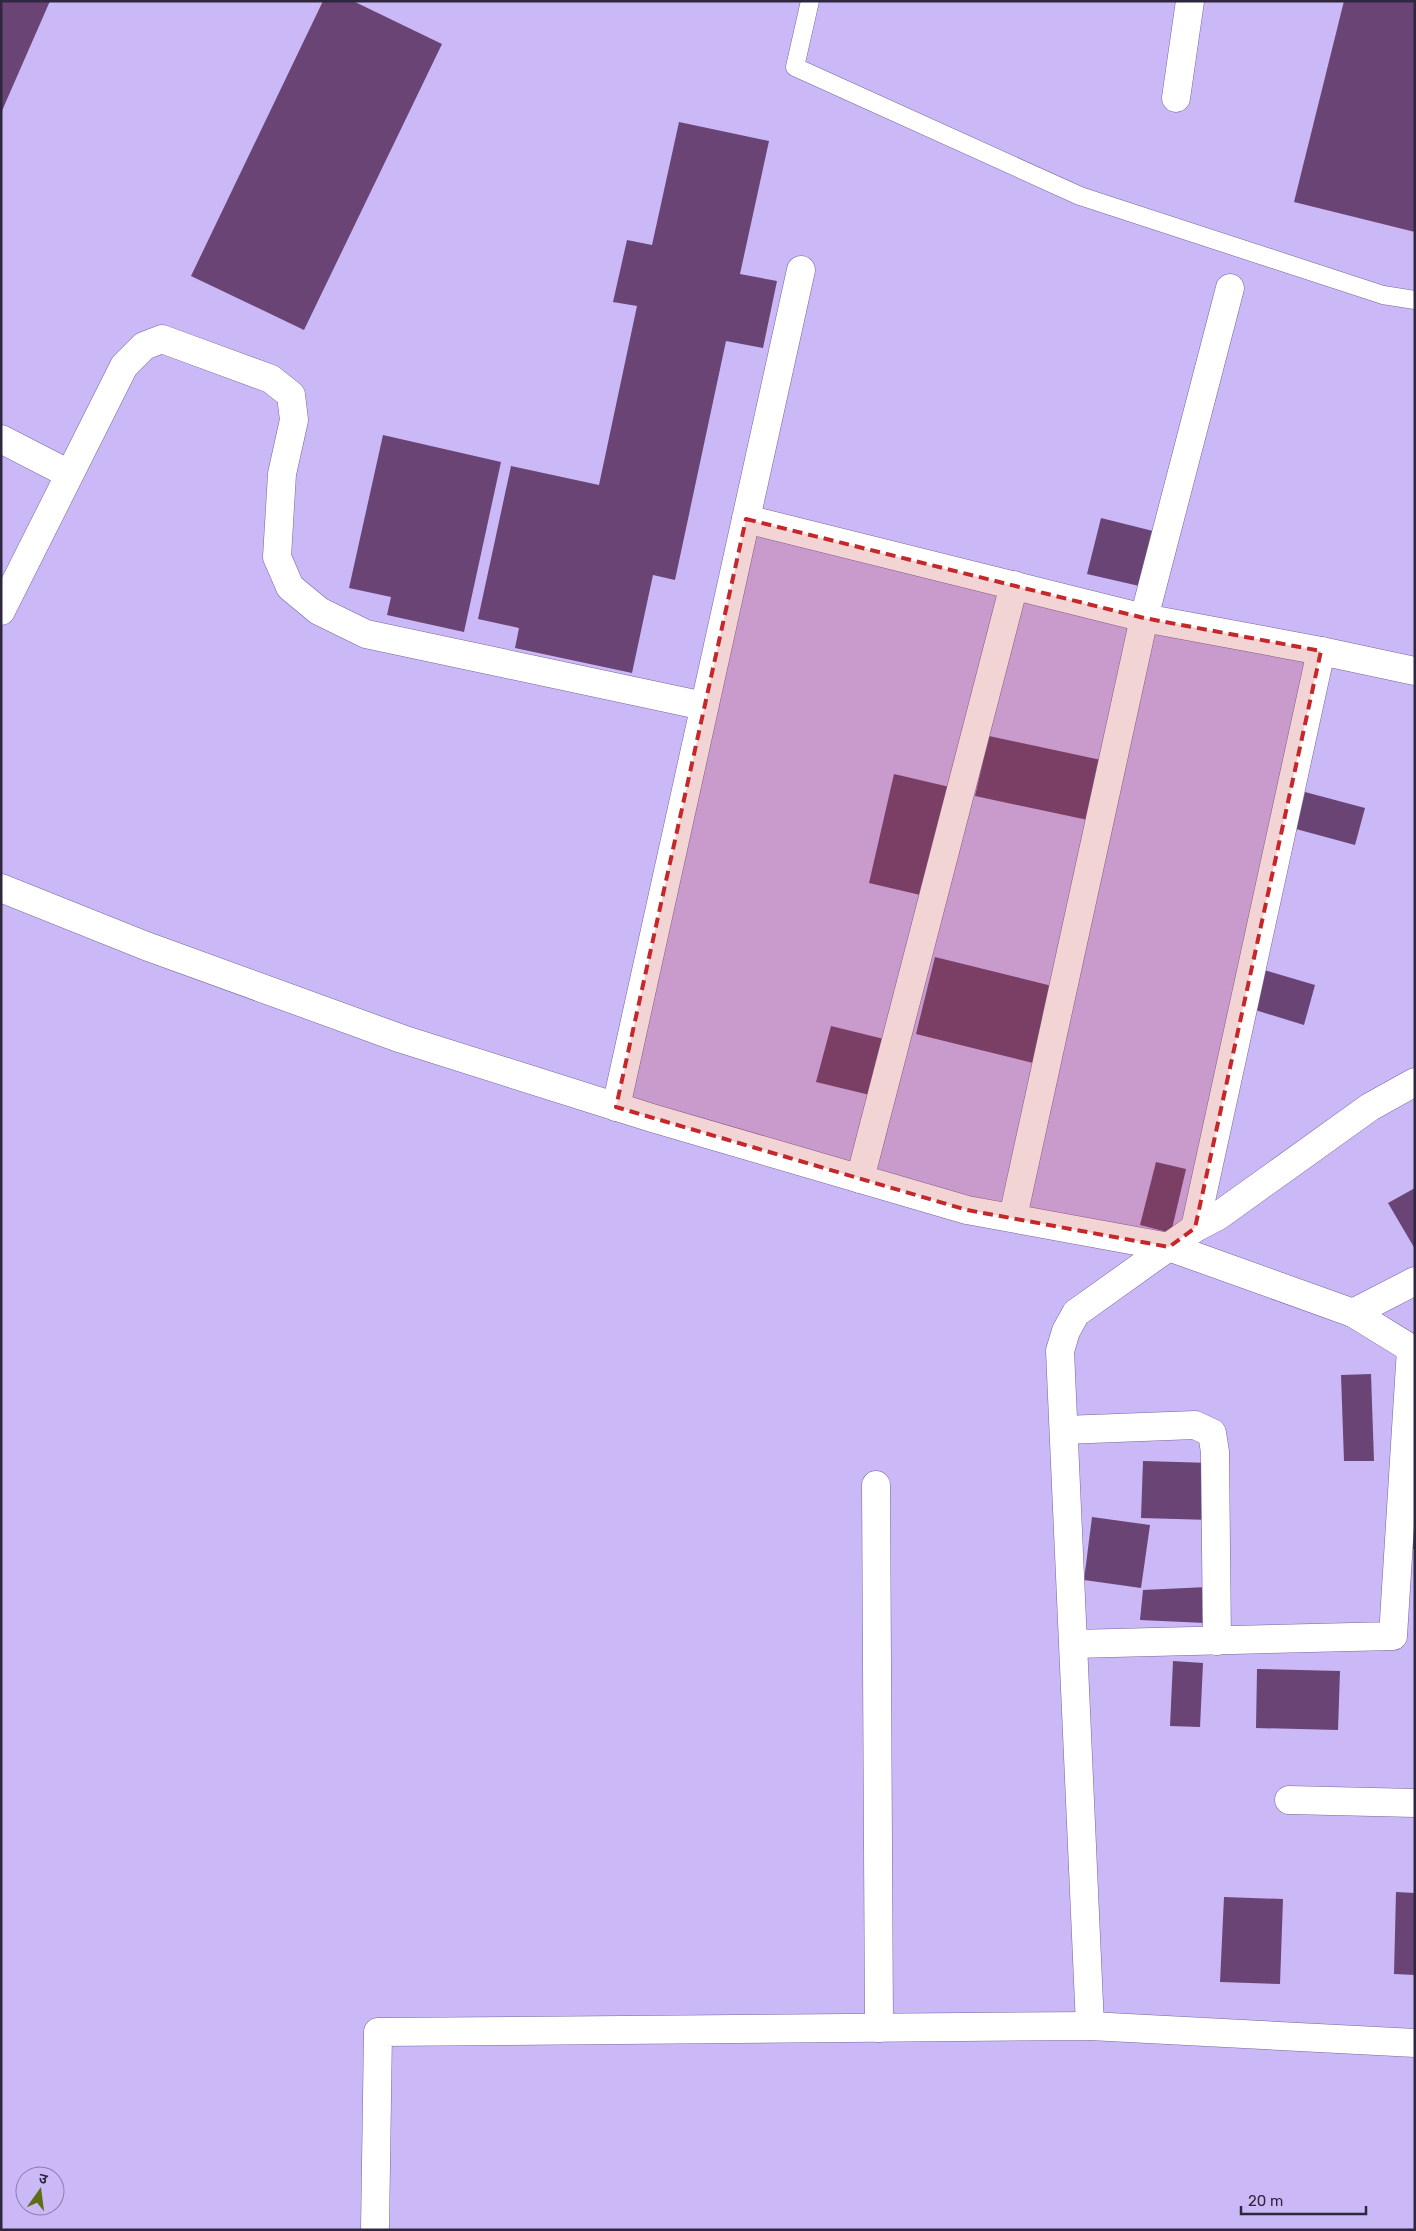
<svg xmlns="http://www.w3.org/2000/svg" width="1416" height="2231" viewBox="0 0 1416 2231" font-family="Rubik,'Noto Sans Devanagari',sans-serif">
<rect width="100%" height="100%" fill="#cbb8f7"/>
<!-- building -->
<g fill="#6a4475">
<polygon points="1,1 50,1 1,113"/>
<polygon points="323,1 353,1 442,44 304,330 191,276"/>
<polygon points="1344,1 1415,1 1415,232 1294,202"/>
<polygon points="679,122 769,141 740,274 777,281 763,348 726,341 675,580 653,575 632,673 515,648 519,628 478,619 511,466 599,485 637,306 613,302 627,240 652,245"/>
<polygon points="383,435 501,462 464,632 387,615 391,597 349,588"/>
<polygon points="1101,518 1161,533 1148,588 1087,574"/>
<polygon points="989,736 1101,760 1088,820 975,796"/>
<polygon points="894,774 954,788 929,897 869,883"/>
<polygon points="1305,792 1365,808 1355,845 1296,829"/>
<polygon points="935,957 1056,987 1037,1064 916,1034"/>
<polygon points="1264,970 1315,985 1304,1025 1252,1009"/>
<polygon points="831,1026 888,1040 874,1096 816,1082"/>
<polygon points="1156,1162 1186,1169 1171,1233 1140,1225"/>
<polygon points="1415,1188 1415,1249 1388,1203"/>
<polygon points="1371,1374 1374,1461 1344,1461 1341,1375"/>
<polygon points="1143,1461 1212,1463 1211,1520 1141,1518"/>
<polygon points="1415,1493 1415,1549 1410,1549"/>
<polygon points="1092,1517 1150,1525 1141,1588 1084,1580"/>
<polygon points="1207,1587 1205,1623 1140,1620 1143,1590"/>
<polygon points="1173,1661 1203,1663 1200,1727 1170,1726"/>
<polygon points="1257,1669 1340,1671 1338,1730 1256,1728"/>
<polygon points="1396,1892 1415,1893 1415,1975 1394,1974"/>
<polygon points="1224,1897 1283,1899 1280,1984 1220,1982"/>
</g>
<g fill="none" stroke-linecap="round" stroke-linejoin="round">
<defs>
<polyline id="lane" points="810,1 795,67 1080,196 1383,295 1415,300"/>
<g id="street">
<polyline points="1176,98 1190,1"/>
<polyline points="1,439 69,474"/>
<polyline points="746,519 1144,618 1321,651 1415,671"/>
<polyline points="1,611 124,366 144,346 162,339 271,379 291,395 294,420 282,474 277,557 290,587 319,611 366,634 704,706"/>
<polyline points="1,888 146,946 402,1039 652,1118 967,1210 1169,1247 1353,1313 1415,1351"/>
<polyline points="616,1107 801,270"/>
<polyline points="860,1179 1014,585"/>
<polyline points="1013,1217 1144,618 1230,288"/>
<polyline points="1195,1228 1321,651"/>
<polyline points="1353,1313 1415,1281"/>
<polyline points="1064,1430 1195,1425 1212,1433 1215,1452 1217,1641"/>
<polyline points="876,1485 879,2028"/>
<polyline points="1074,1644 1393,1636 1411,1349"/>
<polyline points="1289,1800 1415,1803"/>
<polyline points="1090,2026 1060,1351 1066,1331 1076,1313 1195,1228 1218,1216 1370,1107 1415,1082"/>
<polyline points="375,2230 378,2032 1090,2026 1415,2043"/>
</g>
</defs>
<!-- lane casing -->
<use href="#lane" stroke="#77659d" stroke-width="19"/>
<!-- street casing -->
<use href="#street" stroke="#77659d" stroke-width="29"/>
<!-- lane -->
<use href="#lane" stroke="#fff" stroke-width="18"/>
<!-- street -->
<use href="#street" stroke="#fff" stroke-width="28"/>
</g>
<!-- marked area -->
<path fill="#c5282a" fill-opacity="0.2" stroke="#c5282a" stroke-width="4" stroke-dasharray="10 6" stroke-linejoin="round" d="M746,519L1144,618L1321,651L1195,1228L1169,1247L967,1210L616,1107Z"/>
<!-- border -->
<rect width="1416" height="2231" fill="none" stroke="#2f273f" stroke-width="5"/>
<!-- north arrow -->
<g transform="translate(40 2191) rotate(14)"><circle r="24" fill="#cbb8f7" stroke="#8d7ead"/>
<path d="M0-4L9 19L0 12L-9 19Z" fill="#5f6d17"/>
<text y="-8" font-size="14" font-weight="bold" text-anchor="middle" fill="#2f273f">उ</text>
</g>
<!-- scale -->
<path d="M1241 2206v8h125v-8" fill="none" stroke="#2f273f" stroke-width="2.5"/>
<text x="1248" y="2206" font-size="15" fill="#2f273f" stroke="#cbb8f7" stroke-width="4" paint-order="stroke">20 m</text>
</svg>
